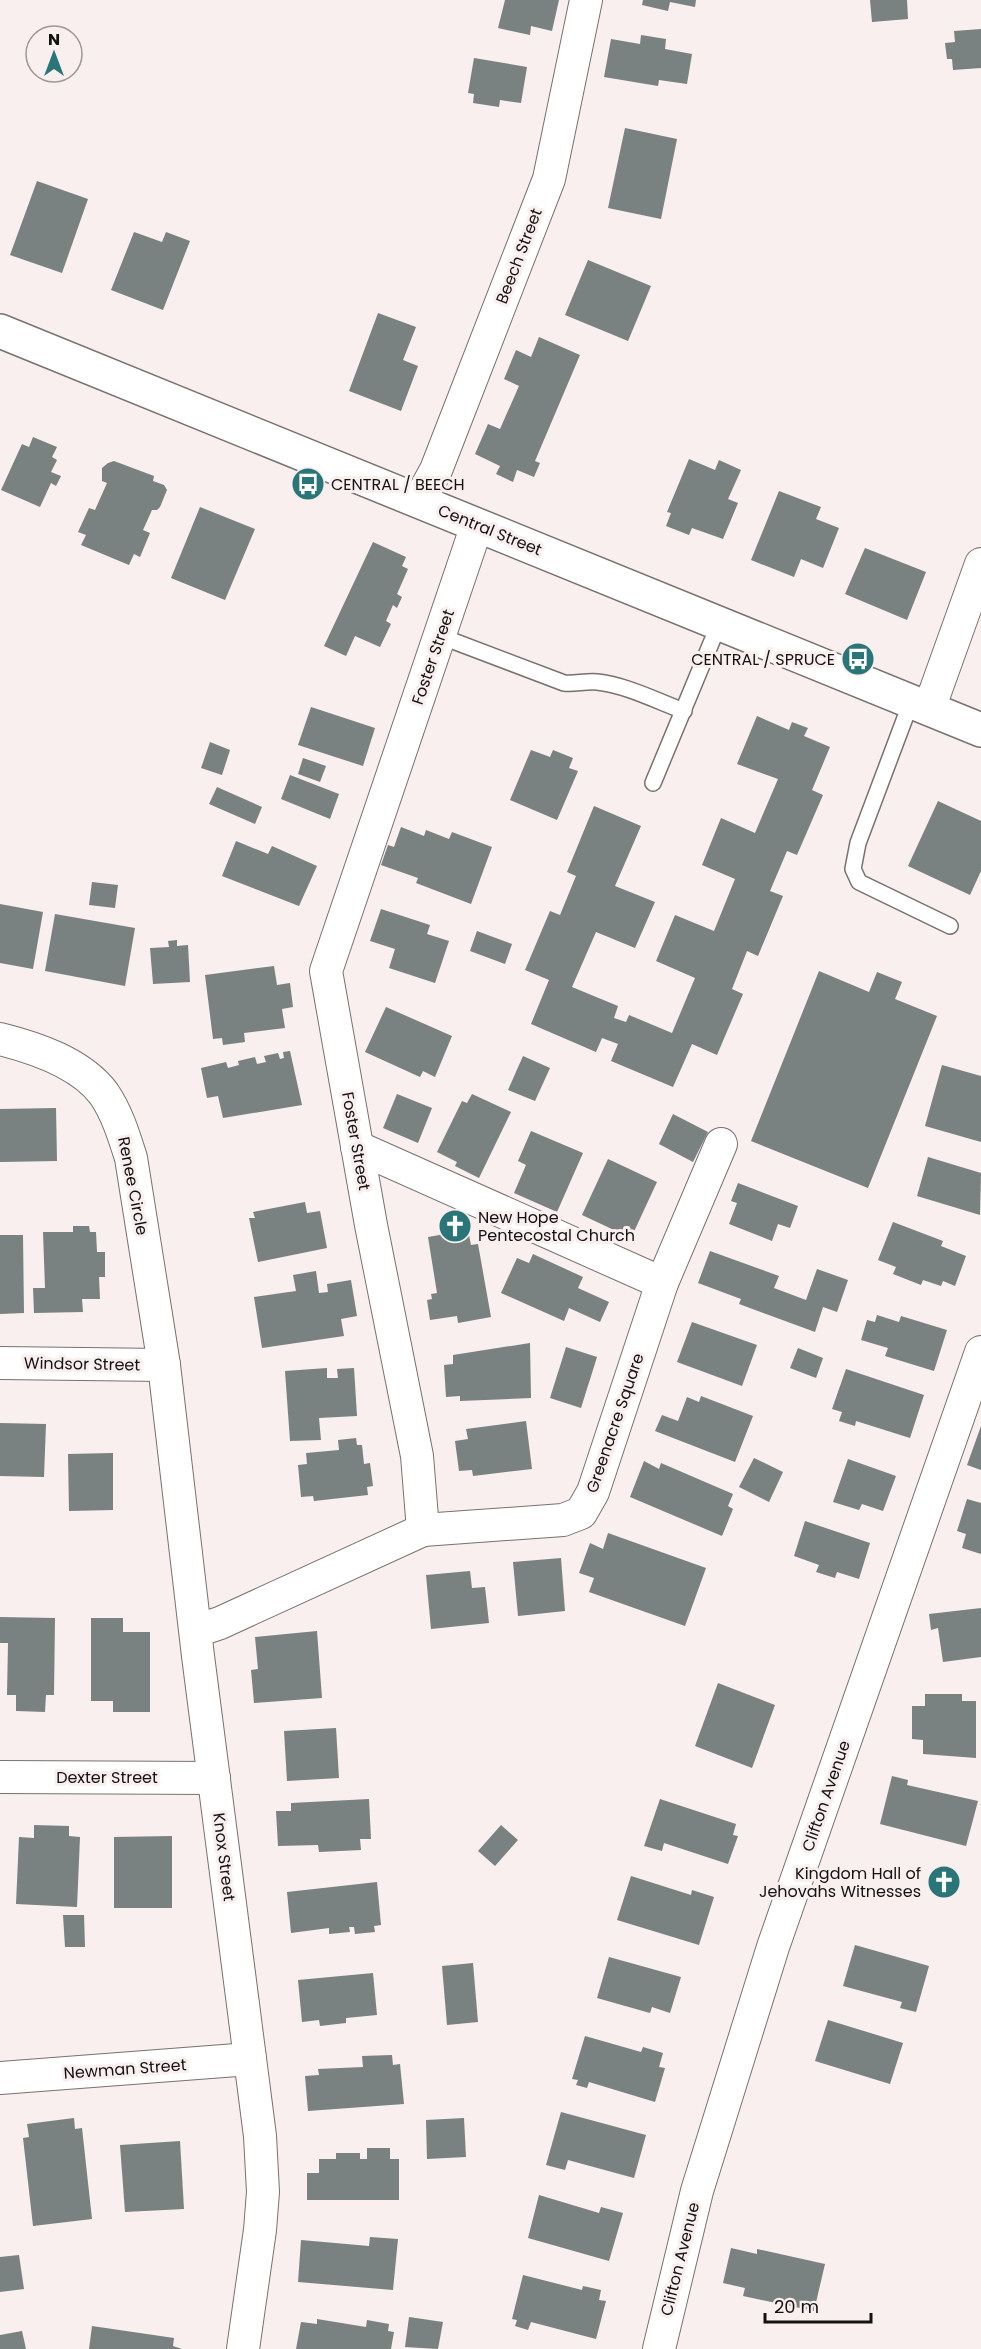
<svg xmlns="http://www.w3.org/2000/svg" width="981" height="2349" viewBox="0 0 981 2349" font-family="Poppins,sans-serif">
<rect width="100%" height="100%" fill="#f8efee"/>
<!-- building -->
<g fill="#798181">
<polygon points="505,0 559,0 552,31 531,26 530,35 498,28"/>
<polygon points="643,0 696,0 695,7 670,2 668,11 642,5"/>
<polygon points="870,0 907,0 908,19 872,22"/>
<polygon points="981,29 981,68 953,70 952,59 947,59 945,43 955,42 954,31"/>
<polygon points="641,35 666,39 665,49 692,54 687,84 659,80 658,86 604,77 611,39 640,44"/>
<polygon points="474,58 527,67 521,103 500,100 499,107 473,103 474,94 468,93"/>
<polygon points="625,128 677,139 661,219 608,208"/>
<polygon points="37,181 88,199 62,273 10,255"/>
<polygon points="134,232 162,242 166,232 190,241 163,310 111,290"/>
<polygon points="588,260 651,286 628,341 565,315"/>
<polygon points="378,313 416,327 403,360 418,366 401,411 349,391"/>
<polygon points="539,337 580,355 535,461 540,463 534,477 517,470 513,482 496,474 500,466 475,454 488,424 500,429 519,386 504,379 516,350 531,357"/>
<polygon points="33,437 57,447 52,457 57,460 51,472 61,476 56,486 51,483 40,507 1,490 22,444 29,447"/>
<polygon points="689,459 715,470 719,460 741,470 728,499 738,503 723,539 692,528 689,535 666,526 671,513 667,512"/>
<polygon points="114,461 154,476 153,481 164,485 167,490 160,507 157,510 152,510 143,530 150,533 140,557 134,554 129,565 81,545 86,535 78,532 89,508 95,510 107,483 102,481 102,468 108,463"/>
<polygon points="779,491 821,507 816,519 839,528 823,568 801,559 794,577 751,560"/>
<polygon points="200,507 255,529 225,600 171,578"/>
<polygon points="373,542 406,557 402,566 408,569 397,594 402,597 397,608 393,605 386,621 391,624 380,647 355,636 346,656 324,646"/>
<polygon points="865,548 926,572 907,620 845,594"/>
<polygon points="311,707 375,728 363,766 298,745"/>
<polygon points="757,716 789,730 792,722 808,728 804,736 830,747 812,790 823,795 797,855 787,851 770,891 783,896 758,956 747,951 732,989 743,994 717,1055 692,1044 673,1087 611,1061 618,1044 602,1038 596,1052 531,1024 549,980 525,970 550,911 560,915 576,876 567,872 594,806 641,826 615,886 655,902 635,948 596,932 572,987 618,1006 614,1018 626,1022 629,1015 672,1033 695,978 656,961 675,915 714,931 735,879 702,865 721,818 755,833 778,779 737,764"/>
<polygon points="210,742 230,750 222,775 201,768"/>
<polygon points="531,750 550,757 553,750 573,758 569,768 578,771 557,820 510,800"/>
<polygon points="303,758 326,766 320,782 298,774"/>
<polygon points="290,775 339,794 330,819 281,799"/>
<polygon points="217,787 262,807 255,824 209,804"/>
<polygon points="938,801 981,821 981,871 970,895 908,866"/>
<polygon points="401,827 424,836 426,830 449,839 452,832 492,847 471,904 416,883 418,878 381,865 388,845 394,847"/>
<polygon points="236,841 268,854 272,846 317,866 299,906 222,876"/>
<polygon points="92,882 118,885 115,908 89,905"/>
<polygon points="0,904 43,912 33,969 0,963"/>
<polygon points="381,909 430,925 427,934 449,941 435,983 389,968 395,949 370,941"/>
<polygon points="55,914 135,928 125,986 45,971"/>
<polygon points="477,931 512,944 505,964 470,951"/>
<polygon points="177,940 177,946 188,945 190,982 153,984 150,948 169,947 168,941"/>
<polygon points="274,966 277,985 290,983 293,1007 282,1009 285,1028 244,1033 245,1042 223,1045 222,1038 213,1039 205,975"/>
<polygon points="819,971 869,992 877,972 902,982 895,999 937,1016 868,1188 751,1141"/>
<polygon points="386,1007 452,1036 435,1077 423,1071 420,1077 365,1052"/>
<polygon points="290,1051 302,1105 223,1118 218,1096 207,1098 201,1068 226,1062 228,1068 239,1065 238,1061 255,1057 257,1064 266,1062 264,1056 278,1053 280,1059 284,1058 283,1052"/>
<polygon points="523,1056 550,1068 535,1101 508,1090"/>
<polygon points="942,1065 981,1076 981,1142 925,1126"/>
<polygon points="397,1094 432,1108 418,1143 383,1128"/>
<polygon points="472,1094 511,1112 479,1178 455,1166 457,1162 437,1152 462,1101 467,1103"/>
<polygon points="56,1108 57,1161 0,1162 0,1109"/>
<polygon points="673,1114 708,1132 693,1162 659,1144"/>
<polygon points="531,1131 583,1153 557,1212 514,1193 526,1165 518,1161"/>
<polygon points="928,1157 981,1173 980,1215 917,1196"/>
<polygon points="608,1159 657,1182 631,1238 582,1215"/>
<polygon points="738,1183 798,1206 790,1228 778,1224 772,1241 729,1224 737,1203 731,1201"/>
<polygon points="305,1202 307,1213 320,1211 327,1248 258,1262 249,1218 255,1218 253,1212"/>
<polygon points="893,1222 943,1241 941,1246 966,1256 955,1286 943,1281 941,1286 923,1280 921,1285 893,1274 896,1267 878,1260"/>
<polygon points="73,1226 89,1226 90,1232 96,1232 97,1252 105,1252 105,1277 99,1277 100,1299 82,1299 83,1312 34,1313 33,1288 45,1288 43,1232 73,1232"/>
<polygon points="468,1230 471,1245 478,1244 491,1317 458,1323 457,1316 430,1320 427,1300 432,1299 431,1294 437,1293 428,1237"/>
<polygon points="0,1235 23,1235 24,1313 0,1314"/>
<polygon points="710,1251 779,1276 774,1288 806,1300 817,1269 848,1280 837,1312 823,1307 815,1332 739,1304 741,1299 698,1283"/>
<polygon points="533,1254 583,1277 578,1288 609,1302 600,1322 569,1308 564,1321 501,1293 517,1258 529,1263"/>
<polygon points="316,1271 319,1293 328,1292 327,1284 351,1280 357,1316 341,1319 344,1336 262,1348 254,1297 296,1291 293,1275"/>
<polygon points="877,1315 899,1322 901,1316 947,1330 934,1371 885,1356 888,1348 861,1340 867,1320 875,1322"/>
<polygon points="692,1322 757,1345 742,1386 677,1362"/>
<polygon points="530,1343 531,1398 460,1401 460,1396 446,1397 444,1365 453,1364 453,1355"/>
<polygon points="566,1347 597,1357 581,1408 550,1398"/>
<polygon points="798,1348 823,1358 816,1378 790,1368"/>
<polygon points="327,1368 327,1378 338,1378 337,1369 354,1368 357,1416 319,1418 321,1440 290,1441 285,1371"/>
<polygon points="846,1369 924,1395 910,1438 856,1421 855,1426 839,1421 842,1412 832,1409"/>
<polygon points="701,1396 753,1416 735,1462 655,1431 662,1415 678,1421 687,1397 699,1402"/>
<polygon points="526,1421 532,1469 473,1476 472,1470 459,1471 455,1441 468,1439 466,1429"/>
<polygon points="0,1423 46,1424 44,1477 0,1476"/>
<polygon points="981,1426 981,1470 967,1465"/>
<polygon points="356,1438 357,1445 362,1445 364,1464 370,1463 373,1486 367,1487 368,1495 314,1501 313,1496 301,1497 298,1465 307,1464 306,1453 339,1450 338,1440"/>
<polygon points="113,1453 113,1510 69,1511 68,1454"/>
<polygon points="754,1458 783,1472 769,1502 739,1487"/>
<polygon points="848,1459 896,1476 883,1511 862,1504 859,1510 833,1502"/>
<polygon points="644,1461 659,1469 661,1463 733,1494 728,1506 733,1509 722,1536 630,1497"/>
<polygon points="967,1499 981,1503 981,1554 962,1548 966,1534 957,1531"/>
<polygon points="805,1521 870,1543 859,1579 837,1572 835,1578 816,1572 819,1565 794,1556"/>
<polygon points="608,1533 706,1568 685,1626 589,1592 594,1578 579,1573 590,1543 603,1549"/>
<polygon points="561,1558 565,1611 518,1616 513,1562"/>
<polygon points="470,1571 472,1588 485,1587 489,1623 431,1629 426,1575"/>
<polygon points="981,1608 981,1657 943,1662 938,1628 931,1630 929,1614"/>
<polygon points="0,1617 55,1618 54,1695 46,1695 45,1712 16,1711 16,1695 7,1695 8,1643 0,1643"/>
<polygon points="91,1618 123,1618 123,1632 150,1632 150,1712 113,1712 113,1701 91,1701"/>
<polygon points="317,1631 322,1698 254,1703 251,1670 258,1669 255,1637"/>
<polygon points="718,1683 775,1705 752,1768 695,1746"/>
<polygon points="925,1694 962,1694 962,1701 976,1701 976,1758 923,1754 923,1740 912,1739 912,1706 925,1706"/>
<polygon points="336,1728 339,1778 287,1781 284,1731"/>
<polygon points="892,1776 908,1780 907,1785 978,1801 966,1846 880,1824"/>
<polygon points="369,1799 371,1839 360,1839 361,1850 319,1852 318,1845 278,1846 276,1811 291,1811 291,1803"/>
<polygon points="660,1799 736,1824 733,1835 738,1836 728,1864 664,1843 662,1851 644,1846"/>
<polygon points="34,1825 69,1826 69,1836 80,1837 77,1907 16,1904 19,1837 34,1838"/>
<polygon points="501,1825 518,1840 495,1866 478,1851"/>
<polygon points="172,1836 172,1908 114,1908 114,1837"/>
<polygon points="631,1876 691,1895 692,1890 714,1897 699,1945 617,1920"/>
<polygon points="377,1882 381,1925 374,1926 375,1932 355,1934 354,1927 349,1927 350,1932 329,1934 329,1928 291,1933 287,1892"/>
<polygon points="63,1915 84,1915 85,1947 65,1947"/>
<polygon points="855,1945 929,1966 916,2012 900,2008 902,2002 843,1986"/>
<polygon points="609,1957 681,1977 670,2013 652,2007 650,2013 597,1998"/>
<polygon points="473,1963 478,2022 447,2025 442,1966"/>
<polygon points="373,1973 377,2015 346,2018 346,2023 320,2026 319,2020 302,2022 298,1980"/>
<polygon points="828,2020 903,2043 890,2084 815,2061"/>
<polygon points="585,2036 641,2052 643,2047 663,2053 659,2067 665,2068 655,2102 589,2082 587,2088 576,2085 578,2080 572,2079"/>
<polygon points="392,2055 393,2065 400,2064 404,2104 308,2111 305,2076 319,2075 318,2069 363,2067 362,2056"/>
<polygon points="561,2112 646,2135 634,2178 568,2160 565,2170 546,2165"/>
<polygon points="74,2118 75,2129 82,2128 92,2219 33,2226 23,2138 29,2137 27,2124"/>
<polygon points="464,2118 466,2157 427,2159 426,2120"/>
<polygon points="180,2141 184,2209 125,2212 120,2145"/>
<polygon points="367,2148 390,2148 390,2159 399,2159 399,2200 307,2200 307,2173 319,2173 319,2159 336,2159 336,2153 360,2153 360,2159 367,2159"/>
<polygon points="539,2195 599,2213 601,2207 623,2213 609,2261 528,2238"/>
<polygon points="370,2237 398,2239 393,2290 298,2282 301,2240 369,2246"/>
<polygon points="731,2248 757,2254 757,2249 825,2264 814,2311 743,2296 745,2288 723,2283"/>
<polygon points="19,2255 24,2289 0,2292 0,2257"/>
<polygon points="523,2275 582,2290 583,2286 601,2290 599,2300 606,2301 596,2339 531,2322 528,2330 515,2326 517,2320 512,2319"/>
<polygon points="409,2317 443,2322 438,2349 405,2347"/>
<polygon points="317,2319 366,2327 367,2320 389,2324 388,2331 394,2332 391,2349 296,2349 301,2322 317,2324"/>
<polygon points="92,2326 174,2338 173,2346 182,2349 89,2349"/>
<polygon points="22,2331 26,2349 0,2349 0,2335"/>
</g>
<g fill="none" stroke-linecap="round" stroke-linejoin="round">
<defs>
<g id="lane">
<path d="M440,636L564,683C575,684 586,681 597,682C626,685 657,701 684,711"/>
<polyline points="911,702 858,843 853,869 859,882 950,926"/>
<polyline points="653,783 719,624"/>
</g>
<g id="street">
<polyline points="419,501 436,470 549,179 586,0"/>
<polyline points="929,709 981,564"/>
<path d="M0,1039C36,1048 81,1063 104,1094C117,1113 124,1136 131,1158L164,1365L198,1656L260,2136L263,2192L260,2230L243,2349"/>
<polyline points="357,1147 662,1283 593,1492 581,1513 563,1520 423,1530"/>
<polyline points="662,1283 721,1144"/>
<polyline points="0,1363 164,1365"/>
<polyline points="196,1631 220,1623 423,1530 417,1456 371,1225 326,971 477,525"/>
<polyline points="0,1777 214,1778"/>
<polyline points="0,2078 250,2059"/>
<polyline points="659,2349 697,2191 773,1947 981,1352"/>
</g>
<polyline id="secondary" points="0,331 981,730"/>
</defs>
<!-- lane casing -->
<use href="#lane" stroke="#787170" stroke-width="18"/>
<!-- street casing -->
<use href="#street" stroke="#787170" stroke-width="34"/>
<!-- secondary casing -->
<use href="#secondary" stroke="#787170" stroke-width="36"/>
<!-- lane -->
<use href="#lane" stroke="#fff" stroke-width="15"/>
<!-- street -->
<use href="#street" stroke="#fff" stroke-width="32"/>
<!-- secondary -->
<use href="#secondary" stroke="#fff" stroke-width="33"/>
</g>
<!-- icons -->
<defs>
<symbol id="bus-disc" viewBox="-11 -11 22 22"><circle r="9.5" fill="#2a7577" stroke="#f8efee"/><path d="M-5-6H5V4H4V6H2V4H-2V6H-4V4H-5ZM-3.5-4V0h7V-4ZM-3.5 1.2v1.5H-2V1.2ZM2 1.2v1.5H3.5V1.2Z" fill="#fff"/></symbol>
<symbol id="church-disc" viewBox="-11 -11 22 22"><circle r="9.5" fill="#2a7577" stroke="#f8efee"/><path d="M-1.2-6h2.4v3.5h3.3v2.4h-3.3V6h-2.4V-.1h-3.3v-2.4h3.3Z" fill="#fff"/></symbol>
</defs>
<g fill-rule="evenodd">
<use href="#bus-disc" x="289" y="465" width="38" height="38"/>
<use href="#bus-disc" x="839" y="640" width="38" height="38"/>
<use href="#church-disc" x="436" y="1207" width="38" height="38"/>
<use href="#church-disc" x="925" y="1863" width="38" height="38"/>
</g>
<g text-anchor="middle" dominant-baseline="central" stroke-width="6" stroke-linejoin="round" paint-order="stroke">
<!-- street labels -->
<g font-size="16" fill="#151212" stroke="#f8efee">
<text transform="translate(519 256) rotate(-69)">Beech Street</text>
<text transform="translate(490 530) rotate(22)">Central Street</text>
<text transform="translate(433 657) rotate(-71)">Foster Street</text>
<text transform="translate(356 1141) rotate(80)">Foster Street</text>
<text transform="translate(133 1186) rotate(79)">Renee Circle</text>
<text transform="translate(82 1364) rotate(1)">Windsor Street</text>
<text transform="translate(615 1423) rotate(-71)">Greenacre Square</text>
<text x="107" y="1777">Dexter Street</text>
<text transform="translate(826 1796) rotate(-71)">Clifton Avenue</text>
<text transform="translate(224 1857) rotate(83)">Knox Street</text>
<text transform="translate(125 2069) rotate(-4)">Newman Street</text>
<text transform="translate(680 2259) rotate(-76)">Clifton Avenue</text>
</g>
<!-- poi labels -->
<g font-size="16" fill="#151212" stroke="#f8efee" text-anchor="start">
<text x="331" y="484">CENTRAL / BEECH</text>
<text x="835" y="659" text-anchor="end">CENTRAL / SPRUCE</text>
<text x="478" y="1217">New Hope<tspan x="478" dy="18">Pentecostal Church</tspan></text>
<text x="921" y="1873" text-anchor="end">Kingdom Hall of<tspan x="921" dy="18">Jehovahs Witnesses</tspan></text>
</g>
</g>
<!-- north arrow -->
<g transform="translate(54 54)"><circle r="28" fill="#f8efee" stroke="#9d9796" stroke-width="1.5"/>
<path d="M0-4.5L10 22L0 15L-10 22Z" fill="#2a7577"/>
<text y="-9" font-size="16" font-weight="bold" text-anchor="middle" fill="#151212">N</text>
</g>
<!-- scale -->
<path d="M765 2313v9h106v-9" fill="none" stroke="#151212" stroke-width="3"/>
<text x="774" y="2313" font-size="18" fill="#151212" stroke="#f8efee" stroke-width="4.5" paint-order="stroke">20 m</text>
</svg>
